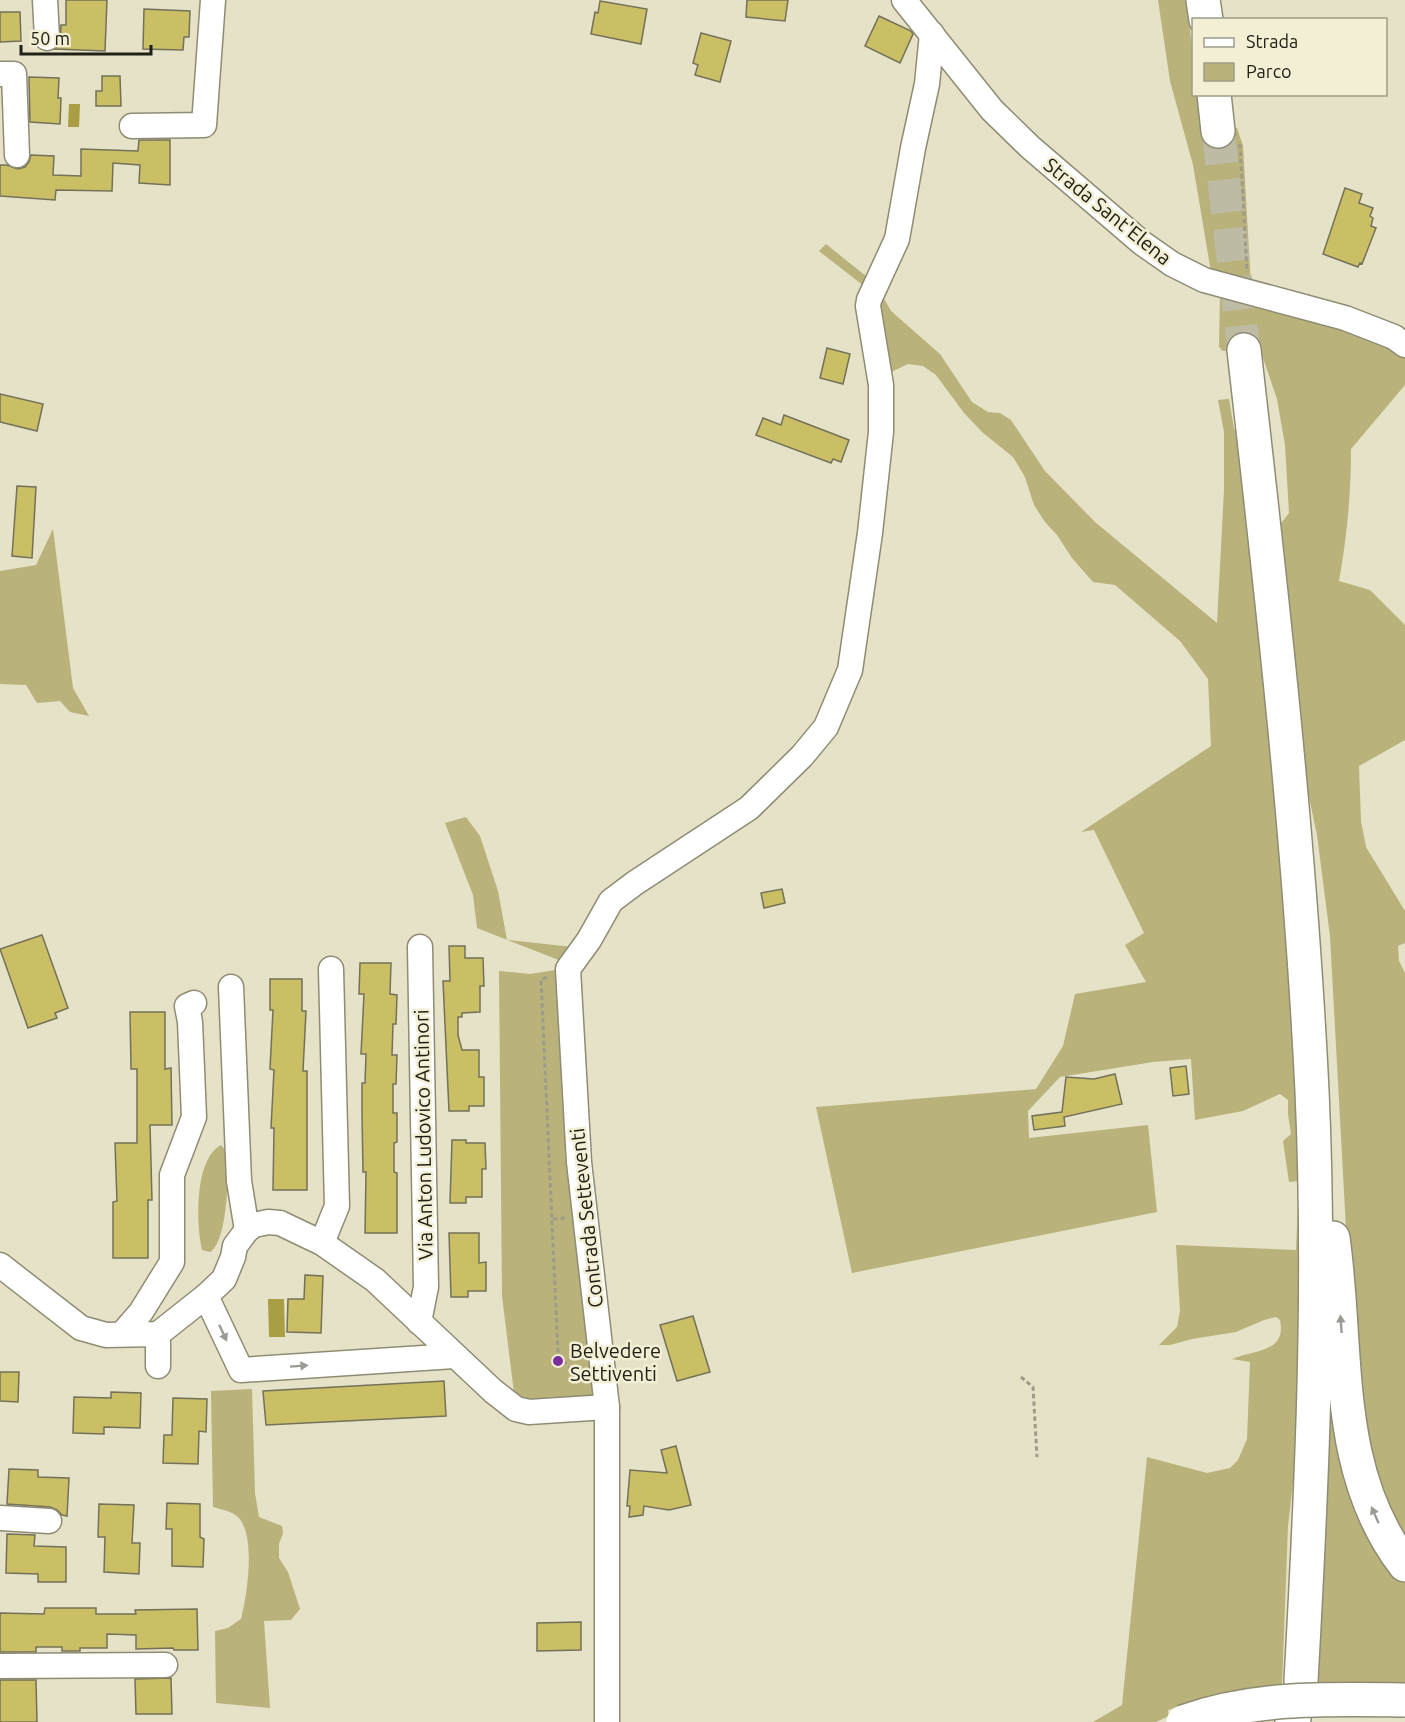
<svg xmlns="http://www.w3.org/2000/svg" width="1405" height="1722" viewBox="0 0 1405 1722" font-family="Ubuntu,sans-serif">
<rect width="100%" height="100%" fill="#e5e2c8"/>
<!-- green -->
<g fill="#b9b27b">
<polygon points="1158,0 1187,0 1193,58 1194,94 1197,95 1201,133 1237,128 1243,146 1251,286 1212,278 1193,165 1170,81"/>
<polygon points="826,244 872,281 869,290 819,251"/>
<path d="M1220,294L1359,333L1405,355V385L1351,449C1351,495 1347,536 1339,581L1370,590L1405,625V740L1359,766L1361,821L1366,847L1405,911V943L1398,946L1399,961L1405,973V1559L1366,1471L1347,1247L1330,936L1317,835L1306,783L1279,526L1289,513L1285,445L1277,399L1260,349L1223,351L1219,347Z"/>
<path d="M882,295L891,311L940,354L972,402L988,412L1000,413L1011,420L1045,471L1095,522L1217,623L1224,490V432L1218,400L1229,399L1234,429L1239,432L1287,896L1299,1181L1304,1252L1300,1423L1288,1526L1282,1685L1240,1689L1168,1710L1169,1716L1156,1722H1093L1122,1705L1147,1457L1207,1473L1230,1468L1238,1460L1247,1439L1250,1362L1232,1359C1253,1350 1287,1353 1280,1320L1276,1317L1264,1320L1236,1332L1192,1339L1170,1345H1159L1177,1327L1180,1311L1176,1245L1296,1250L1299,1181L1289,1182L1283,1141L1291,1134L1288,1114V1100L1280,1094L1243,1111L1195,1120L1191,1059L1153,1062L1060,1077L1028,1111L1029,1138L1148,1125L1157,1212L852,1273L816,1107L1036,1089L1063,1046L1075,994L1146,982L1125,945L1144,933L1094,830L1081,832L1211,746L1208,679L1180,641L1115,585L1093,582L1072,558L1057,535L1045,522L1034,505L1025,477L1013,457L982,432L964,413L936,375L923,366L908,364L887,374L877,318Z"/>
<polygon points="53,529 73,688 89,716 70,712 60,701 37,703 26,685 0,684 0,571 36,565"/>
<polygon points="466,817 480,836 498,891 507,940 582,948 569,964 477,928 473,895 445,823"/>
<polygon points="562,969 597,1396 528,1399 514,1393 502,1296 499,971 530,974"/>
<path d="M221,1145L228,1153C228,1175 228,1240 210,1252L202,1250C196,1225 194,1159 221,1145Z"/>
<polygon points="1328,1373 1381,1551 1405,1583 1405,1685 1315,1684"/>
<path d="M252,1389L255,1493L259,1517L282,1526L283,1533L279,1544V1558L288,1572L300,1609L291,1620L264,1621L270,1708L216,1703L215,1631L228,1628L241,1619C247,1595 256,1538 239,1518C233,1511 222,1510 213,1507L211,1391Z"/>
</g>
<!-- water -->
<g fill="#a99e43">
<polygon points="69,104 80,104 79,127 68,127"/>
<polygon points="268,1299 284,1299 285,1337 269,1337"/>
</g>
<!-- building -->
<g fill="#cabf65" stroke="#74715a" stroke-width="1.5">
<polygon points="66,0 107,0 105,51 55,49 60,44 61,25 66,25"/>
<polygon points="747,0 788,0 785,21 746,17"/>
<polygon points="600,1 647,9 641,44 591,34 595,12 598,13"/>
<polygon points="144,9 190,11 189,37 184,37 183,50 143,49"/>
<polygon points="0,12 20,12 21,41 0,42"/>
<polygon points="879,16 911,31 913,34 900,63 865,46"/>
<polygon points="701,33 731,41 720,82 695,75 698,65 693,63"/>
<polygon points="102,76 120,76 121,106 96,106 96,91 102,91"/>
<polygon points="29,77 59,78 58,98 61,98 60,124 30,122"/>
<polygon points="139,140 170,140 170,185 139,183 140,165 113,163 112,191 56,190 55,200 0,196 0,165 7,165 18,169 25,167 29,162 31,155 54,156 53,175 81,176 81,149 138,151"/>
<polygon points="1345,188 1362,194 1359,203 1373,208 1370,216 1373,218 1371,226 1376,228 1362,264 1360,263 1358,267 1323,254"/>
<polygon points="827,348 850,354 843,384 820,378"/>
<polygon points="0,394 43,404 37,431 0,422"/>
<polygon points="784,415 849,440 841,462 833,459 831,463 756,435 763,418 781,425"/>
<polygon points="17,486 36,487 32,558 12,556"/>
<polygon points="782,889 785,903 764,908 761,893"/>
<polygon points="42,935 68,1008 55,1013 57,1018 28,1028 0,949"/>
<polygon points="449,946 465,946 465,958 483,958 484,986 480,986 480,1012 462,1013 462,1017 458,1017 458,1035 462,1050 479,1050 479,1077 484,1077 484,1106 469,1106 469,1111 449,1111 443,981 450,981"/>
<polygon points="360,963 391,963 390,994 397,995 396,1024 393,1024 392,1055 397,1055 396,1084 393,1084 393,1113 397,1113 397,1142 394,1143 394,1172 397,1173 397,1233 365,1233 366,1172 363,1172 362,1113 362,1083 365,1083 366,1054 361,1054 364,994 359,994"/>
<polygon points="270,979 302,979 302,1011 306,1011 303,1071 307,1071 307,1190 273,1190 274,1128 271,1128 274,1070 270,1069 273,1010 270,1010"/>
<polygon points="130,1012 165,1012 165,1069 171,1068 172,1125 150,1125 152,1200 148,1200 148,1258 113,1258 113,1202 117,1201 115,1143 137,1143 137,1069 131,1069"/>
<polygon points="1186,1066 1189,1094 1173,1096 1170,1068"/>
<polygon points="1115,1074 1122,1104 1064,1117 1065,1126 1034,1130 1032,1116 1062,1112 1066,1077 1094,1079"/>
<polygon points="452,1140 466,1140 466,1143 485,1143 486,1169 482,1169 482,1197 466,1197 466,1203 450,1203"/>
<polygon points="449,1233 479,1233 479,1263 486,1262 486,1291 468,1291 468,1297 451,1297"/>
<polygon points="305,1275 323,1276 321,1333 287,1332 288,1299 304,1299"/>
<polygon points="693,1316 710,1372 677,1381 660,1325"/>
<polygon points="0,1372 19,1372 18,1402 0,1401"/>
<polygon points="444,1381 446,1416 266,1425 263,1391"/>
<polygon points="111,1392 141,1393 140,1428 104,1427 104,1434 73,1433 74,1397 111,1398"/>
<polygon points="173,1398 207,1399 206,1432 199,1431 198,1464 163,1463 164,1435 172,1435"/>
<polygon points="676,1446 691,1505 669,1510 644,1506 643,1515 629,1517 630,1506 627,1506 630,1470 667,1473 661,1450"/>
<polygon points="9,1469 38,1470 38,1477 69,1478 67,1516 62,1515 57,1510 50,1507 7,1504"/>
<polygon points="167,1503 200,1504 200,1537 204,1539 203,1567 172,1566 172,1529 166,1529"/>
<polygon points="99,1504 134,1505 132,1543 140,1543 139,1574 104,1572 105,1537 98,1537"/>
<polygon points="7,1534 35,1535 34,1546 66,1547 66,1582 38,1582 38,1574 6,1573"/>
<polygon points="45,1608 96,1608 96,1614 136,1614 135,1610 197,1609 198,1650 174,1650 173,1648 136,1649 136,1635 107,1634 107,1648 80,1648 80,1651 62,1651 62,1647 36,1647 36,1652 0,1652 0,1613 44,1614"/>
<polygon points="581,1622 581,1650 537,1651 537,1623"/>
<polygon points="171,1678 172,1714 136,1714 135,1679"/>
<polygon points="0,1680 36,1680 37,1722 0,1722"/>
</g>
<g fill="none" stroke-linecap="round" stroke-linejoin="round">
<!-- highway-tunnel -->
<polyline stroke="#bebba4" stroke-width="33" stroke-dasharray="33 16" stroke-linecap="butt" points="1218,131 1244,350"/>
<defs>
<g id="minor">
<polyline points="45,0 47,38"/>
<polyline points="904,0 992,110 1030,147 1142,243 1172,264 1204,280 1345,318 1394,337 1405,345"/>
<polyline points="0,74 14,74 17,155"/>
<polyline points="132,126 204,125 213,0"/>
<polyline points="231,987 239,1181 247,1230"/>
<polyline points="322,1243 337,1206 331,969"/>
<polyline points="0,1265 81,1328 106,1335 158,1334 206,1296 224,1279 233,1257 235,1246 247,1230 254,1225 268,1222 280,1223 322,1243 375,1280 493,1391 516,1409 529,1412 607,1407"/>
<polyline points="206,1296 241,1370 454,1356"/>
<polyline points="419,1322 426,1287 420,947"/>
<polyline points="122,1334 141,1312 172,1262 172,1175 194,1117 190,1022 187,1006 194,1003"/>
<polyline points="158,1366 158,1334"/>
<polyline points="0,1518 49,1521"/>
<polyline points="0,1666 165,1665"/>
<polyline points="607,1722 607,1407 579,1162 568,969 589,940 611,901 635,883 749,808 802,756 826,727 850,670 870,533 881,432 881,385 868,306 869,300 897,239 913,148 927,84 932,34"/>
</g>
<g id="highway">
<polyline points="1203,0 1206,20"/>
<polyline points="1214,94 1218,131"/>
<path d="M1244,350C1272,596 1300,843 1312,1091C1321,1288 1312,1485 1301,1681"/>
<path d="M1333,1238C1349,1350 1332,1470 1405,1565"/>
<polyline points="1292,1722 1294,1719"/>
</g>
</defs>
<!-- minor casing -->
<use href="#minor" stroke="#8f8c74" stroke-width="27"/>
<!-- highway casing -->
<use href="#highway" stroke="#8f8c74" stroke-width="36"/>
<!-- path -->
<g stroke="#9e9c88" stroke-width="3" stroke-dasharray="4.5 3" stroke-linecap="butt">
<polyline points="1240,144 1247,272"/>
<polyline points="547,977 541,980 558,1355 583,1382"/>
<polyline points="553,1219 566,1218"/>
<polyline points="1021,1377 1033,1387 1037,1457"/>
</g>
<!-- minor -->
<use href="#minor" stroke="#fff" stroke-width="24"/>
<!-- highway -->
<use href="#highway" stroke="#fff" stroke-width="33"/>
<defs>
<path id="highway-bridge" d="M1183,1722C1255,1696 1330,1699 1405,1700"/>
</defs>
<!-- highway-bridge casing -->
<use href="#highway-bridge" stroke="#8f8c74" stroke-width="36" stroke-linecap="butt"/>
<!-- highway-bridge -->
<use href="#highway-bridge" stroke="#fff" stroke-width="33"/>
</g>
<!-- one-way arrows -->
<defs><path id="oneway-solid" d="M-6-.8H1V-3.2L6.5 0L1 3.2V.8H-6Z" transform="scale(1.5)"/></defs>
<g fill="#9b9b96">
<use href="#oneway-solid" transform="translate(1341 1324) rotate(-94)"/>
<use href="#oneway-solid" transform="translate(223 1333) rotate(65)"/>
<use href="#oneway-solid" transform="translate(299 1366) rotate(-4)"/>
<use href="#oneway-solid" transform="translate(1375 1515) rotate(-114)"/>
</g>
<!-- markers -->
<circle fill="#7a2d9f" stroke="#f2efd5" stroke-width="2" cx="558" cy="1361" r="6"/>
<g text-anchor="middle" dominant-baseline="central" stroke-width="5" stroke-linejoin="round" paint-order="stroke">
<!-- street labels -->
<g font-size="20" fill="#212016" stroke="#f2efd5">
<text transform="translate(1108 211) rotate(39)">Strada Sant'Elena</text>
<text transform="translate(423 1135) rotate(-91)">Via Anton Ludovico Antinori</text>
<text transform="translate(586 1218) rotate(-96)">Contrada Setteventi</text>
</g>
<!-- poi labels -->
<g font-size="20" fill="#212016" stroke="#f2efd5" text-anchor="start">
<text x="570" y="1350">Belvedere<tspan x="570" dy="23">Settiventi</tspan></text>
</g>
</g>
<!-- legend -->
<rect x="1192" y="18" width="195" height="78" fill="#f2efd5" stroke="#9e9c89" stroke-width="1.5"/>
<rect x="1204" y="38" width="30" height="9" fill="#ffffff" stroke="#9e9c89" stroke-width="1.5"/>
<text x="1246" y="48" font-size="18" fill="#212016">Strada</text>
<rect x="1204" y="63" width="30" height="18" fill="#b9b27b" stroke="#9e9c89" stroke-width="1.5"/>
<text x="1246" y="78" font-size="18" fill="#212016">Parco</text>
<!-- scale -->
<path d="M21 45v9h130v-9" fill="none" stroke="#212016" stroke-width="3"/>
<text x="30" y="45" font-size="18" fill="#212016" stroke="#f2efd5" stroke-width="4.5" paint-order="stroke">50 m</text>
</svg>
